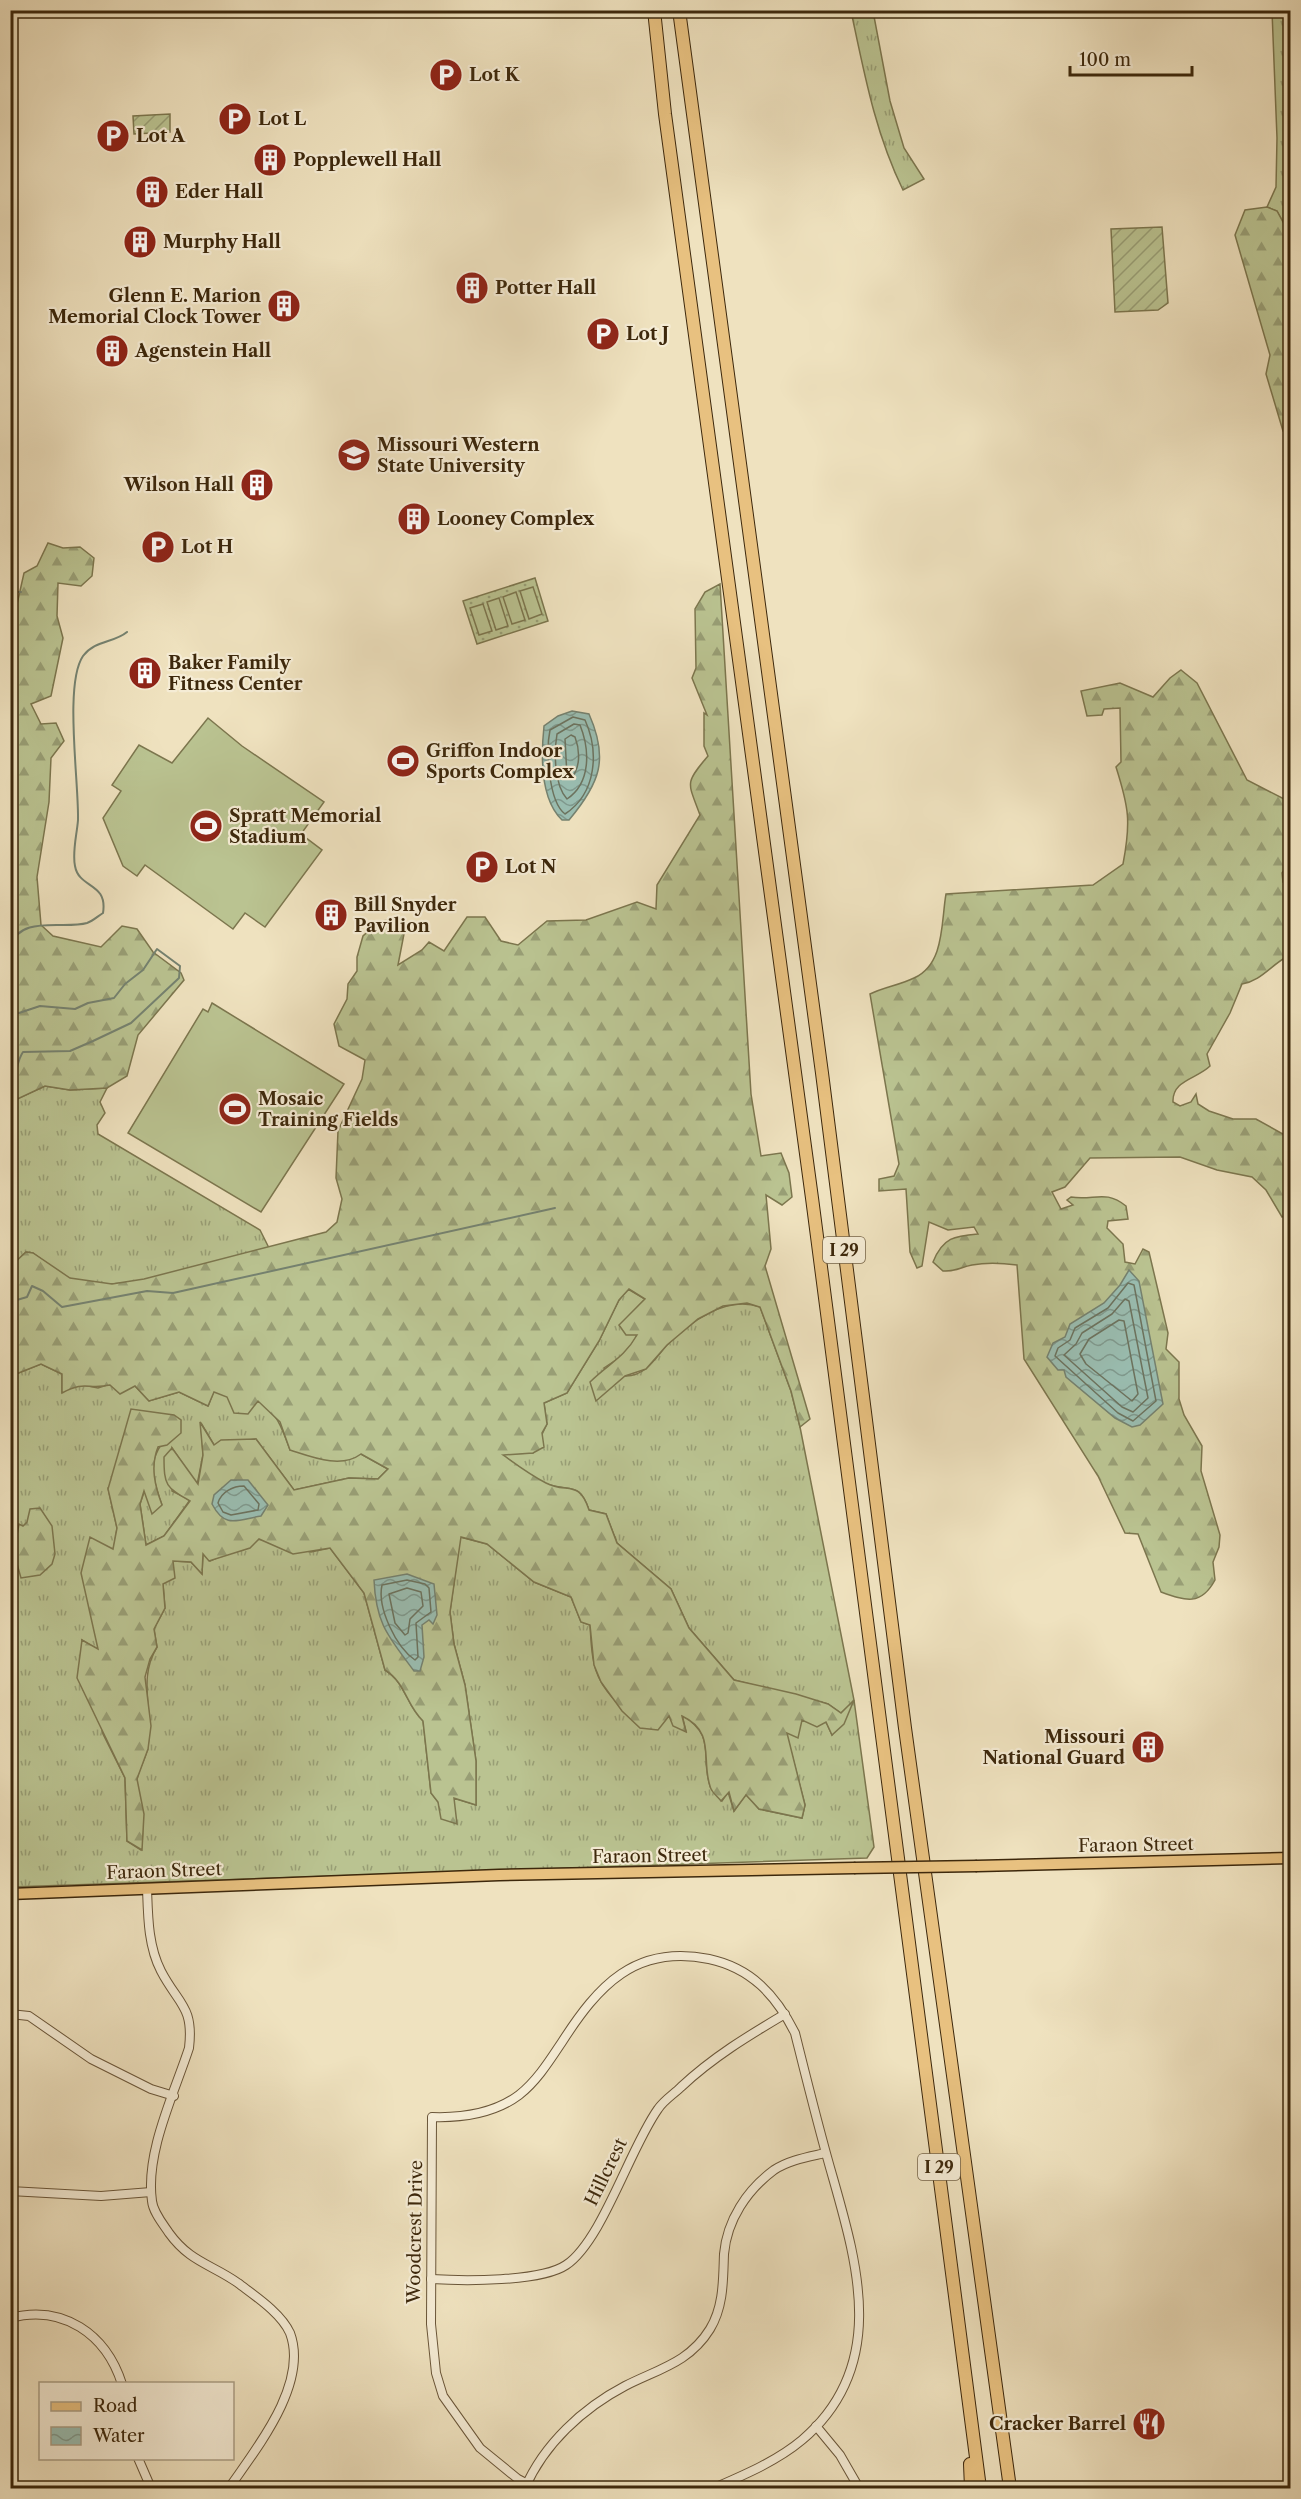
<svg xmlns="http://www.w3.org/2000/svg" width="1301" height="2499" viewBox="0 0 1301 2499" font-family="'Libre Caslon Text',serif">
<defs>
<pattern id="grass-tufts" width="24" height="20" patternUnits="userSpaceOnUse" patternTransform="scale(1.5)"><rect width="24" height="20" fill="#bac391"/><path d="M3 7l-1-3M5 7V3M7 7l1-3M15 17l-1-3M17 17v-4M19 17l1-3" fill="none" stroke="#989e75"/></pattern>
<pattern id="forest-firs" width="22" height="20" patternUnits="userSpaceOnUse" patternTransform="scale(1.5)"><rect width="22" height="20" fill="#bac391"/><path d="M5 1l3.5 6h-7zM16 11l3.5 6h-7z" fill="#989e75"/></pattern>
<pattern id="park-dots" width="8" height="8" patternUnits="userSpaceOnUse" patternTransform="scale(1.5)"><rect width="8" height="8" fill="#bac391"/><path d="M2 2h.1M6 6h.1" fill="none" stroke="#989e75" stroke-width="1.8" stroke-linecap="round"/></pattern>
<pattern id="garden-furrows" width="10" height="10" patternUnits="userSpaceOnUse" patternTransform="scale(1.5)"><rect width="10" height="10" fill="#bac391"/><path d="M-1 1l2-2M0 10L10 0M9 11l2-2" fill="none" stroke="#989e75"/></pattern>
<pattern id="water-waves" width="16" height="10" patternUnits="userSpaceOnUse" patternTransform="scale(1.5)"><rect width="16" height="10" fill="#9abeb2"/><path d="M0 5q4-4 8 0t8 0" fill="none" stroke="#7f9a8f"/></pattern>
</defs>
<rect width="100%" height="100%" fill="#efe2bf"/>
<filter id="stains"><feTurbulence type="fractalNoise" baseFrequency=".00333" numOctaves="4"/><feColorMatrix values="0 0 0 0 .2 0 0 0 0 .09 0 0 0 0 .02 0 0 0 .5 -.17"/></filter>
<radialGradient id="worn" r=".72"><stop offset=".6" stop-color="#630" stop-opacity="0"/><stop offset="1" stop-color="#630" stop-opacity=".3"/></radialGradient>
<!-- grass -->
<g fill="url(#grass-tufts)" stroke="#7c764e" stroke-width="1.5">
<path d="M851,11H873L890,101L904,148L924,179L903,190C875,133 864,72 851,11Z"/>
<polygon points="1272,11 1284,11 1290,235 1277,211 1267,207 1276,187 1277,138"/>
<path d="M45,1086L70,1090L107,1088L100,1102L105,1113L97,1125L98,1134L260,1230L269,1248C219,1261 119,1297 71,1279C58,1274 45,1261 33,1253L26,1252L11,1266L10,1102Z"/>
<path d="M628,1289L645,1299L620,1325L637,1335L628,1352L604,1368C610,1370 619,1376 626,1376C645,1376 655,1359 666,1346C689,1322 726,1295 760,1307L791,1391L800,1427L854,1700L874,1847L867,1858L11,1887V1376L41,1364L62,1374V1392L78,1384L98,1388L110,1384L135,1386L149,1401L179,1392L208,1406L214,1391C228,1397 242,1396 256,1400C275,1406 284,1433 290,1450L361,1454L388,1469L378,1479L349,1478L294,1490L256,1439L214,1445L201,1423L203,1455L197,1485L172,1448V1491L190,1500L164,1536L146,1545L140,1504L145,1489L162,1505C146,1461 152,1453 181,1420L108,1488L117,1528L98,1650L82,1640L103,1734L125,1778L127,1841L141,1850C146,1826 138,1805 137,1781C137,1770 147,1758 148,1746C154,1710 137,1680 157,1647L154,1629L165,1608L163,1584L173,1561L191,1562L202,1574L203,1553L210,1561L259,1539L311,1552L330,1548L364,1593L385,1670C406,1683 406,1705 423,1721L431,1793L438,1802L453,1798L476,1805V1761L465,1685L454,1644L450,1612L460,1537L487,1544L534,1582L571,1597L581,1622L590,1625C591,1638 591,1651 594,1663C599,1690 624,1709 641,1728L669,1716L686,1731L682,1715C717,1736 700,1756 710,1786C711,1791 718,1796 722,1801L728,1792L734,1811L746,1794L759,1809L802,1818L805,1805L786,1732L802,1719L826,1722L832,1735L853,1702L841,1713L828,1704L734,1680L689,1628L671,1589L617,1543L606,1514L589,1510C580,1483 572,1491 550,1485C533,1480 516,1465 502,1454L533,1453L547,1424L544,1403L567,1393L599,1341L619,1300Z"/>
</g>
<!-- forest -->
<g fill="url(#forest-firs)" stroke="#7c764e" stroke-width="1.5">
<polygon points="1267,207 1277,211 1290,235 1290,431 1283,431 1266,374 1270,355 1235,235 1245,210"/>
<polygon points="48,543 63,548 80,547 94,558 92,576 81,586 58,583 57,616 63,638 51,696 31,704 41,724 56,723 64,741 51,758 49,802 37,877 41,925 53,936 101,947 122,926 137,929 153,952 181,973 184,980 138,1035 127,1076 107,1088 70,1090 45,1086 11,1102 11,631 24,573 37,566"/>
<path d="M720,584L751,1094L761,1156L781,1153L789,1173L792,1197L782,1205L766,1195L771,1249L765,1266L810,1419L800,1427L791,1391L760,1307L747,1303L723,1306L698,1319L667,1345L646,1369L625,1376L596,1401L590,1382C608,1364 624,1358 637,1335H626L619,1325L645,1299L629,1289L619,1300L599,1341L567,1393L544,1403L547,1424L542,1433L544,1447L533,1453L503,1455C517,1465 530,1475 546,1483C567,1494 579,1479 589,1510L606,1514L617,1543L671,1589L689,1628L734,1680L796,1694L828,1704L841,1713L854,1700L844,1724L832,1735L826,1722L817,1727L802,1720L798,1738L787,1733L805,1805L802,1818L759,1809L746,1795L734,1811L729,1792L721,1801C718,1797 711,1792 710,1786C701,1759 716,1732 682,1716L686,1732L673,1726L669,1716L658,1730L640,1728L622,1711L601,1682L594,1665L590,1625L581,1622L571,1597L534,1582L487,1544L461,1537L450,1612L454,1644L465,1685L476,1761V1805L454,1798L457,1824L441,1819L438,1802L431,1793L423,1721C406,1705 406,1683 385,1670L364,1593L330,1548L293,1554L259,1539L250,1548L209,1561L203,1554L202,1574L191,1562L173,1561L175,1578L163,1584L165,1608L154,1629L157,1647L150,1659L145,1677L151,1726L148,1749L137,1779L144,1814L142,1850L127,1841L125,1778L77,1678L82,1640L98,1649L81,1573L90,1537L113,1549L117,1528L108,1489L131,1409L174,1415L181,1420V1433L167,1445L158,1447C150,1467 155,1486 162,1505L152,1514L144,1491L140,1504L146,1545L164,1536L190,1501C166,1487 164,1486 164,1457L172,1448L198,1484L203,1455L200,1422L214,1445L221,1440L256,1439L294,1490L349,1478L378,1479L388,1469L361,1454C341,1469 312,1457 290,1450L280,1422L258,1401L248,1414L234,1413L227,1397L214,1392L208,1406L179,1392L149,1401L135,1386L120,1394L110,1385C87,1390 86,1380 62,1393V1374L41,1364L11,1376V1266L26,1252L33,1253L70,1278L112,1284L144,1279L326,1232L337,1222L342,1199L336,1178L338,1131L362,1079L365,1060L339,1046L334,1024L347,999L348,984L357,971V957L363,936L380,921L392,920L393,930L404,934L398,965L422,950L429,942L444,951L467,917H485L501,941L518,945L547,921L586,920L637,902L656,909L657,885L700,815C688,782 684,784 708,756L704,746V713L707,715L692,678L696,668L695,609L705,592Z"/>
<path d="M1181,670L1197,683L1247,780L1288,801C1283,827 1300,848 1282,873L1283,882H1290V943L1288,956C1271,965 1261,981 1242,984L1230,1013L1207,1054L1210,1066C1197,1079 1172,1080 1173,1102L1180,1106L1191,1102L1196,1094L1198,1104L1209,1111L1233,1119H1256L1290,1138V1213L1282,1217L1266,1190L1252,1177L1217,1170L1180,1157L1090,1158L1065,1187L1052,1192L1061,1209L1073,1205L1067,1200L1071,1197C1094,1201 1105,1189 1126,1206L1128,1219L1108,1221L1107,1228L1123,1244L1125,1262L1135,1264L1143,1249L1149,1252L1168,1333L1166,1349L1179,1362V1399L1184,1415L1202,1446L1201,1471L1220,1535L1219,1547L1213,1562L1215,1580C1201,1606 1186,1601 1161,1592L1138,1534L1125,1533L1098,1476L1024,1359L1017,1265C1002,1263 988,1262 972,1265C961,1267 955,1272 943,1271L933,1262C943,1237 955,1236 978,1234L974,1227L948,1230L929,1222L922,1266L917,1268L910,1252L906,1189L879,1191V1179L894,1176L899,1164L870,994C884,987 900,985 914,978C945,964 941,922 946,894L1093,885L1123,864C1131,822 1129,808 1116,767L1121,762L1120,708L1104,709L1102,715L1087,716L1081,691L1120,683L1153,697L1170,678Z"/>
<polygon points="40,1508 52,1526 55,1554 52,1564 40,1575 21,1578 17,1564 11,1563 11,1542 17,1535 19,1524 23,1526 27,1522 30,1509"/>
</g>
<!-- park -->
<polygon fill="url(#park-dots)" stroke="#7c764e" stroke-width="1.5" points="535,578 548,621 477,644 463,601"/>
<!-- garden -->
<g fill="url(#garden-furrows)" stroke="#7c764e" stroke-width="1.5">
<polygon points="170,114 170,132 134,134 133,116"/>
<polygon points="1162,227 1168,303 1158,310 1115,312 1111,229"/>
</g>
<!-- pitch -->
<g fill="#bac391" stroke="#7c764e" stroke-width="1.5">
<polygon points="533,587 542,614 529,619 520,591"/>
<polygon points="516,592 525,620 512,624 503,597"/>
<polygon points="499,598 508,626 496,630 487,602"/>
<polygon points="483,604 492,631 479,635 470,608"/>
<polygon points="208,718 242,746 324,802 301,834 322,850 265,927 245,913 233,929 145,865 137,876 123,866 103,818 121,791 112,785 139,745 172,763"/>
<polygon points="212,1003 344,1084 261,1212 128,1133 203,1009 208,1012"/>
</g>
<!-- water -->
<g fill="url(#water-waves)" stroke="#758270" stroke-width="1.5">
<path d="M572,711L589,714C609,759 600,783 569,820H562C540,799 541,755 544,726L558,716Z"/>
<polygon points="1129,1270 1139,1281 1163,1404 1140,1425 1132,1427 1115,1418 1066,1377 1064,1370 1058,1370 1047,1357 1053,1343 1065,1337 1070,1324 1104,1303 1120,1285"/>
<path d="M231,1480H248L268,1505L261,1516C237,1520 225,1529 212,1504L214,1495Z"/>
<path d="M407,1574L434,1584L437,1615L433,1624L429,1620L422,1625L424,1657L420,1671H414C389,1637 376,1625 374,1580Z"/>
</g>
<g fill="none" stroke-linecap="round" stroke-linejoin="round">
<!-- shore -->
<g stroke="#6c735f" stroke-width="1.5">
<path d="M573,717L585,720C599,751 597,793 565,814C548,801 546,749 550,730Z"/>
<path d="M574,724L580,725C590,750 591,783 567,799C554,785 554,752 557,734Z"/>
<path d="M571,735L575,737C580,750 581,769 570,779L567,776L565,739Z"/>
<polygon points="1128,1283 1134,1285 1156,1401 1133,1421 1118,1413 1055,1356 1058,1348 1070,1340 1075,1328 1108,1308"/>
<polygon points="1125,1299 1129,1301 1148,1398 1133,1412 1122,1407 1064,1355 1076,1344 1082,1333 1112,1314"/>
<polygon points="1119,1320 1124,1321 1138,1394 1132,1401 1086,1364 1080,1354 1089,1339"/>
<path d="M244,1486L259,1504L258,1510L231,1515L223,1512L218,1503C221,1492 233,1486 244,1486Z"/>
<path d="M407,1580L425,1584L429,1588L431,1612L416,1623L418,1657L415,1660C396,1647 377,1608 382,1585Z"/>
<polygon points="407,1588 421,1592 423,1606 410,1619 408,1633 405,1635 395,1623 389,1594"/>
</g>
<!-- stream -->
<g stroke="#758270" stroke-width="2">
<polyline points="10,592 21,592"/>
<path d="M10,947C20,914 63,930 87,923C93,921 98,916 103,913C108,882 79,889 75,866C72,852 77,834 78,820C79,782 64,684 83,656C95,640 114,643 127,632"/>
<path d="M10,1016L40,1006L75,1009L88,1003L114,998L125,984L143,970L157,949L180,966L179,978L131,1023L93,1041L70,1051L23,1052C16,1062 18,1074 10,1085"/>
<polyline points="10,1302 27,1297 32,1286 43,1291 62,1307 147,1291 173,1293 555,1208"/>
</g>
<defs>
<g id="minor">
<polyline points="1290,10 1290,13"/>
<path d="M147,1888C148,1916 148,1946 161,1971C178,2004 194,2006 189,2048C174,2094 145,2153 152,2201C153,2212 163,2224 169,2233C190,2262 211,2264 238,2283C255,2296 281,2313 290,2333C309,2384 256,2449 229,2488"/>
<polyline points="10,2014 29,2016 91,2059 151,2089 174,2096"/>
<polyline points="10,2191 101,2196 151,2192"/>
<path d="M431,2279C463,2281 541,2282 566,2265C602,2241 630,2148 658,2109C664,2100 674,2094 681,2087C713,2057 748,2036 785,2014"/>
<path d="M10,2318C63,2304 106,2334 122,2384"/>
<polyline points="816,2426 840,2455 859,2488"/>
<polyline points="138,2458 151,2488"/>
<path d="M525,2488C544,2444 583,2408 625,2386C658,2369 689,2363 710,2329C724,2306 723,2279 724,2254C727,2220 747,2190 774,2170C789,2160 808,2157 825,2153"/>
<path d="M535,2488L518,2479L480,2448L443,2396L436,2373L431,2324L432,2117C462,2118 495,2113 519,2095C537,2081 550,2060 562,2042C598,1986 635,1944 709,1959C751,1968 776,1995 795,2033C807,2081 819,2130 833,2178C859,2269 887,2368 802,2440C777,2461 744,2475 714,2488"/>
</g>
<g id="major">
<polyline points="977,1866 1290,1858"/>
<polyline points="10,1894 499,1875 854,1868"/>
</g>
<g id="highway">
<polyline points="654,10 665,114 812,1198 980,2488"/>
<polyline points="679,10 822,1073 905,1728 1010,2488"/>
<polyline points="970,2464 971,2488"/>
</g>
</defs>
<!-- minor casing -->
<use href="#minor" stroke="#6a5639" stroke-width="10"/>
<!-- major casing -->
<use href="#major" stroke="#3d280c" stroke-width="13"/>
<!-- highway casing -->
<use href="#highway" stroke="#3d280c" stroke-width="14"/>
<!-- minor -->
<use href="#minor" stroke="#f5ecd5" stroke-width="8"/>
<!-- major -->
<use href="#major" stroke="#e8c180" stroke-width="10"/>
<!-- highway -->
<use href="#highway" stroke="#e8c180" stroke-width="12"/>
<defs>
<polyline id="major-bridge" points="854,1868 977,1866"/>
</defs>
<!-- major-bridge casing -->
<use href="#major-bridge" stroke="#3d280c" stroke-width="13" stroke-linecap="butt"/>
<!-- major-bridge -->
<use href="#major-bridge" stroke="#e8c180" stroke-width="10"/>
</g>
<!-- icons -->
<defs>
<symbol id="parking-disc" viewBox="-11 -11 22 22"><circle r="9.5" fill="#8f2418" stroke="#f5ecd5"/><path d="M-3.5-5.5H1a3.5 3.5 0 0 1 0 7H-1V5.5H-3.5ZM-1-3.4V-.6H.8a1.4 1.4 0 0 0 0-2.8Z" fill="#fff"/></symbol>
<symbol id="building-disc" viewBox="-11 -11 22 22"><circle r="9.5" fill="#8f2418" stroke="#f5ecd5"/><path d="M-4-6H4V6H1V3H-1V6H-4ZM-2.5-4.3h1.7v1.8h-1.7ZM.8-4.3h1.7v1.8H.8ZM-2.5-1h1.7V.8h-1.7ZM.8-1h1.7V.8H.8Z" fill="#fff"/></symbol>
<symbol id="university-disc" viewBox="-11 -11 22 22"><circle r="9.5" fill="#8f2418" stroke="#f5ecd5"/><path d="M0-5L7-2L0 1L-7-2ZM-4 1L0 2.5L4 1V4Q0 6-4 4Z" fill="#fff"/></symbol>
<symbol id="stadium-disc" viewBox="-11 -11 22 22"><circle r="9.5" fill="#8f2418" stroke="#f5ecd5"/><path d="M0-5a6.5 5 0 1 0 0 10a6.5 5 0 1 0 0-10ZM-3.5-1.8h7v3.6h-7Z" fill="#fff"/></symbol>
<symbol id="restaurant-disc" viewBox="-11 -11 22 22"><circle r="9.5" fill="#8f2418" stroke="#f5ecd5"/><path d="M-5-6h1v4h1v-4h1v4h1v-4h1v5L-1.5 .5V6h-2V.5L-5-1ZM5-6V6H3V1.5H1.5Q1.5-4 5-6Z" fill="#fff"/></symbol>
</defs>
<g fill-rule="evenodd">
<use href="#parking-disc" x="427" y="56" width="38" height="38"/>
<use href="#parking-disc" x="216" y="100" width="38" height="38"/>
<use href="#parking-disc" x="94" y="117" width="38" height="38"/>
<use href="#building-disc" x="251" y="141" width="38" height="38"/>
<use href="#building-disc" x="133" y="173" width="38" height="38"/>
<use href="#building-disc" x="121" y="223" width="38" height="38"/>
<use href="#building-disc" x="453" y="269" width="38" height="38"/>
<use href="#building-disc" x="265" y="287" width="38" height="38"/>
<use href="#parking-disc" x="584" y="315" width="38" height="38"/>
<use href="#building-disc" x="93" y="332" width="38" height="38"/>
<use href="#university-disc" x="335" y="436" width="38" height="38"/>
<use href="#building-disc" x="238" y="466" width="38" height="38"/>
<use href="#building-disc" x="395" y="500" width="38" height="38"/>
<use href="#parking-disc" x="139" y="528" width="38" height="38"/>
<use href="#building-disc" x="126" y="654" width="38" height="38"/>
<use href="#stadium-disc" x="384" y="742" width="38" height="38"/>
<use href="#stadium-disc" x="187" y="807" width="38" height="38"/>
<use href="#parking-disc" x="463" y="848" width="38" height="38"/>
<use href="#building-disc" x="312" y="896" width="38" height="38"/>
<use href="#stadium-disc" x="216" y="1090" width="38" height="38"/>
<use href="#building-disc" x="1129" y="1728" width="38" height="38"/>
<use href="#restaurant-disc" x="1130" y="2405" width="38" height="38"/>
</g>
<g text-anchor="middle" dominant-baseline="central" stroke-width="4.5" stroke-linejoin="round" paint-order="stroke">
<!-- shield labels -->
<g fill="#f5ecd5" stroke="#746348" stroke-width="1.5">
<rect x="823" y="1237" width="42" height="26" rx="4.5"/>
<rect x="918" y="2154" width="42" height="26" rx="4.5"/>
</g>
<g font-size="16" font-weight="bold" fill="#3d280c">
<text x="844" y="1250">I 29</text>
<text x="939" y="2167">I 29</text>
</g>
<!-- poi labels -->
<g font-size="18" font-weight="bold" fill="#3d280c" stroke="#f5ecd5" text-anchor="start">
<text x="469" y="75">Lot K</text>
<text x="258" y="119">Lot L</text>
<text x="136" y="136">Lot A</text>
<text x="293" y="160">Popplewell Hall</text>
<text x="175" y="192">Eder Hall</text>
<text x="163" y="242">Murphy Hall</text>
<text x="495" y="288">Potter Hall</text>
<text x="261" y="296" text-anchor="end">Glenn E. Marion<tspan x="261" dy="21">Memorial Clock Tower</tspan></text>
<text x="626" y="334">Lot J</text>
<text x="135" y="351">Agenstein Hall</text>
<text x="377" y="445">Missouri Western<tspan x="377" dy="21">State University</tspan></text>
<text x="234" y="485" text-anchor="end">Wilson Hall</text>
<text x="437" y="519">Looney Complex</text>
<text x="181" y="547">Lot H</text>
<text x="168" y="663">Baker Family<tspan x="168" dy="21">Fitness Center</tspan></text>
<text x="426" y="751">Griffon Indoor<tspan x="426" dy="21">Sports Complex</tspan></text>
<text x="229" y="816">Spratt Memorial<tspan x="229" dy="21">Stadium</tspan></text>
<text x="505" y="867">Lot N</text>
<text x="354" y="905">Bill Snyder<tspan x="354" dy="21">Pavilion</tspan></text>
<text x="258" y="1099">Mosaic<tspan x="258" dy="21">Training Fields</tspan></text>
<text x="1125" y="1737" text-anchor="end">Missouri<tspan x="1125" dy="21">National Guard</tspan></text>
<text x="1126" y="2424" text-anchor="end">Cracker Barrel</text>
</g>
<!-- street labels -->
<g font-size="18" fill="#3d280c" stroke="#f5ecd5">
<text transform="translate(1136 1845) rotate(-1)">Faraon Street</text>
<text transform="translate(650 1856) rotate(-1)">Faraon Street</text>
<text transform="translate(164 1871) rotate(-2)">Faraon Street</text>
<text transform="translate(606 2172) rotate(-64)">Hillcrest</text>
<text transform="translate(415 2232) rotate(-89)">Woodcrest Drive</text>
</g>
</g>
<!-- margin -->
<rect width="1301" height="2499" fill="none" stroke="#efe2bf" stroke-width="36"/>
<rect x="12" y="12" width="1277" height="2475" fill="none" stroke="#3d280c" stroke-width="3"/>
<rect x="18" y="18" width="1265" height="2463" fill="none" stroke="#3d280c" stroke-width="1.5"/>
<!-- legend -->
<rect x="39" y="2382" width="195" height="78" fill="#f5ecd5" stroke="#ab9e85" stroke-width="1.5"/>
<rect x="51" y="2402" width="30" height="9" fill="#e8c180" stroke="#ab9e85" stroke-width="1.5"/>
<text x="93" y="2412" font-size="18" fill="#3d280c">Road</text>
<rect x="51" y="2427" width="30" height="18" fill="url(#water-waves)" stroke="#ab9e85" stroke-width="1.5"/>
<text x="93" y="2442" font-size="18" fill="#3d280c">Water</text>
<!-- scale -->
<path d="M1070 66v9h122v-9" fill="none" stroke="#3d280c" stroke-width="3"/>
<text x="1079" y="66" font-size="18" fill="#3d280c" stroke="#f5ecd5" stroke-width="4.5" paint-order="stroke">100 m</text>
<rect width="100%" height="100%" filter="url(#stains)"/>
<rect width="100%" height="100%" fill="url(#worn)"/>
</svg>
